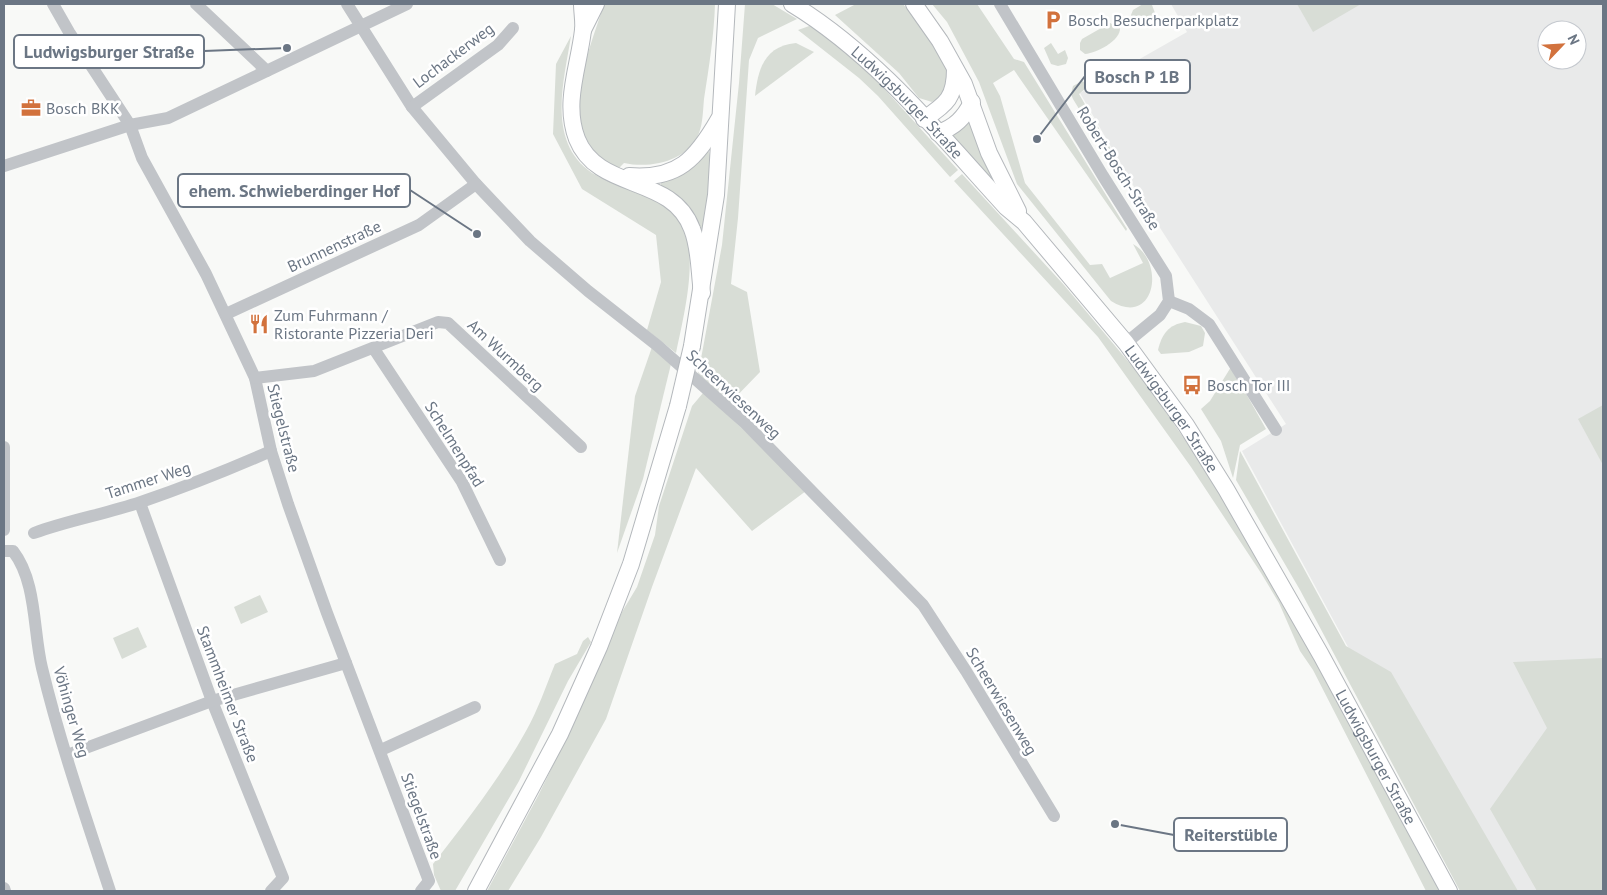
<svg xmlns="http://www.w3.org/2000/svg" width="1607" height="895" viewBox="0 0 1607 895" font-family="'PT Sans',sans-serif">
<rect width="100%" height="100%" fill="#f8f9f7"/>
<!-- built -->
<path fill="#e9eaea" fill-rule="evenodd" d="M1171,4H1603V891H1480L1242,451L1286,424L1137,192L1080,93L1187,32ZM1547,30H1577V60H1547Z"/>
<!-- green -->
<g fill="#d8ddd6">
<path d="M604,4H715C714,36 709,67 704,99C703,109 703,123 699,133C688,161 651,169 624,163L619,168C550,138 588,55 604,4Z"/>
<polygon points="745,4 772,4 797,19 758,38 749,60 738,218 731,284 747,292 760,372 730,403 698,375 722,245 739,83"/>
<path d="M856,4H903C922,28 941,52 952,81L944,96L932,102L919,98L899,73L835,15Z"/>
<path d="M932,4H977L1014,59L1024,62L1127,229L1126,231L1014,70L993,83L1000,96L1025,183L1090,265L1102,264L1110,278L1143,263L1133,244C1166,262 1155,328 1111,301L1017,184L979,82L947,22Z"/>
<polygon points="1143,4 1152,5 1155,13 1153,18 1139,24 1134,22 1131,15 1133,10"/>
<polygon points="1297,4 1361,4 1313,32"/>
<path d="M1110,23L1120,28C1121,40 1097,53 1085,54L1080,50V43L1082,39Z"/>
<polygon points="812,25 861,63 958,170 950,177 878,96 859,78 798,30"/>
<path d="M571,36C564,81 546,142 592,173C611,185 633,187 652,198C665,205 678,215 684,229C698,261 683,319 676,353L647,330L661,282L656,235L582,189L553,134L556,64Z"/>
<path d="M796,43L814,52L755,96C758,68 765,46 796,43Z"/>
<polygon points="1051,43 1058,54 1065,50 1068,58 1066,64 1058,66 1051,64 1044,48"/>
<polygon points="1082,81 1086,83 1086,88 1079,94 1127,177 1121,178 1073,99 1071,94 1073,86"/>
<polygon points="968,112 1024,222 938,133"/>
<path d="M707,152H709L711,162L704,229L701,233L687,205L661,185V182C681,175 693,168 707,152Z"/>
<polygon points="962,174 1064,285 1142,378 1231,506 1441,891 1426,891 1313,670 1300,651 1279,603 1261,573 1191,467 1098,337 954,181"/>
<path d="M1185,322L1201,326L1205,333L1203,346L1189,352L1161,354L1158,350C1162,334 1168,325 1185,322Z"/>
<polygon points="652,347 671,364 643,479 617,553 635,396"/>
<polygon points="1231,367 1266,429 1240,445 1233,478 1221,441 1201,409 1210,401"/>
<polygon points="703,393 717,404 806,491 752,531 696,468 652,587 606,719 541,837 508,891 487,891 539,794 575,720 622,612 637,587 655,535 659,506 692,406"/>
<polygon points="1603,405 1603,465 1578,419"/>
<polygon points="1240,451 1346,646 1391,672 1518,891 1460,891 1300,590 1236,480"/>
<polygon points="260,595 268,612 241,624 234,607"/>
<polygon points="138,627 147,647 122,659 113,638"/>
<path d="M588,637L591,642L568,681L519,781L455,891H441L434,875L433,864C466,822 500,778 526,731C538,710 546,686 555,664L577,654L583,641Z"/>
<polygon points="1603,658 1603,891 1537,891 1490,809 1547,728 1513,662"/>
</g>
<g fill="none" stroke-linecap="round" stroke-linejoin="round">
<defs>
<g id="major">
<path d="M582,4C582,12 584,22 583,30C579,66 563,103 577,139C598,192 672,174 692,229C700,249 699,272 702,293"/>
<path id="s1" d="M792,4C876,55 941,136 1006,207L1024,222L1126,343L1186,425L1226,489L1321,655L1449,891"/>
<polyline points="914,4 940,41 964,84 989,153 1018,211"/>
<polyline points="583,30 596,4"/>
<path d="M924,119C947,104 955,97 955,69"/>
<path d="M938,133C955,127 964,118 972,102"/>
<path d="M629,176C678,180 696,159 719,119"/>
<polyline points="692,346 716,195 727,4"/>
<polyline points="476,891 560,734 599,647 631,564 678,406"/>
</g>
</defs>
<!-- major casing -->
<use href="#major" stroke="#b4b8bc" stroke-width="18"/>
<!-- minor -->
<g stroke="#c1c4c8" stroke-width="12">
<polyline points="53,4 69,32 130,125 142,158 206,274 255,378 271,451 288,504 327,613 429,881 421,891"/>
<polyline points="196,4 267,71"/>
<polyline points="347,4 412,107 476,184 530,241 588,291 658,346 745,423 923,605 966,671 1054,816"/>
<polyline points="1000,4 1103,176 1166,276 1169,301 1160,315 1126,343"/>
<polyline points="412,107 498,45 513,28"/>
<polyline points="4,166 130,125 168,118 407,4"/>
<polyline points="1169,301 1189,309 1209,324 1276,430"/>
<polyline points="226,314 419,225 476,184"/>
<polyline points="374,349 462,482 500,560"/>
<polyline points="255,378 314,371 438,322 448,323 581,447"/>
<polyline points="4,447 4,530"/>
<polyline points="140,503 212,701 283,878 271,891"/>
<path d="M34,533C69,520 106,514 141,502C185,487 228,470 271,451"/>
<path d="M4,551H13C37,582 33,631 42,668C60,743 86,818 110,891"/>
<polyline points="381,750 475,707"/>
<polyline points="67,755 212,701 346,663"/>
<polyline points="4,888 5,891"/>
</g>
<!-- major -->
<use href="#major" stroke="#fff" stroke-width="16"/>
<defs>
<polyline id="major-bridge" points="678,406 692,346"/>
</defs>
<!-- major-bridge casing -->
<use href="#major-bridge" stroke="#b4b8bc" stroke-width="18" stroke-linecap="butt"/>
<!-- major-bridge -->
<use href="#major-bridge" stroke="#fff" stroke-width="16"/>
</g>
<!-- icons -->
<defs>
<symbol id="parking-bare" viewBox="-9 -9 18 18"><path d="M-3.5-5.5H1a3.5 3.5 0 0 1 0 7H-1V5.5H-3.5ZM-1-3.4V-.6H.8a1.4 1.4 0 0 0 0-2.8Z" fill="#d2723d" stroke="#fff" stroke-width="2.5" paint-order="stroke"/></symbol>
<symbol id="office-bare" viewBox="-9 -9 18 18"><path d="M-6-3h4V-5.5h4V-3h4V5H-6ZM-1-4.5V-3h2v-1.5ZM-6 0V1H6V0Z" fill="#d2723d" stroke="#fff" stroke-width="2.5" paint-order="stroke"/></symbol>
<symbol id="restaurant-bare" viewBox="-9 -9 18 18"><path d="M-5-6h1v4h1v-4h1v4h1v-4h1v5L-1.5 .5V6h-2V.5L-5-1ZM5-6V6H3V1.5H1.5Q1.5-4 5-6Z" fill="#d2723d" stroke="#fff" stroke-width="2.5" paint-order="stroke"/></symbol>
<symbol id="bus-bare" viewBox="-9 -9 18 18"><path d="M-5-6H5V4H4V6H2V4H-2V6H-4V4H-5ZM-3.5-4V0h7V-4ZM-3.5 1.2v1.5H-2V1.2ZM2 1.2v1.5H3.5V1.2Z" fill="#d2723d" stroke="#fff" stroke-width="2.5" paint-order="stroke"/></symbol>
</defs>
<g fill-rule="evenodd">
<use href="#parking-bare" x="1039" y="6" width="28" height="28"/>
<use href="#office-bare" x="17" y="94" width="28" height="28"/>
<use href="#restaurant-bare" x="245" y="310" width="28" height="28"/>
<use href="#bus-bare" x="1178" y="371" width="28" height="28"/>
</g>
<g text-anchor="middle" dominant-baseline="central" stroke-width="5" stroke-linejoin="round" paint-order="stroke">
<!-- poi labels -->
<g font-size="16" fill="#6b7684" stroke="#fff" text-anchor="start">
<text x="1068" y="20">Bosch Besucherparkplatz</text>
<text x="46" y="108">Bosch BKK</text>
<text x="274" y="315">Zum Fuhrmann /<tspan x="274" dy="18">Ristorante Pizzeria Deri</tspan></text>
<text x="1207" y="385">Bosch Tor III</text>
</g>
<!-- street labels -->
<g font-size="16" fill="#6b7684" stroke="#fff">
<text transform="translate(453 55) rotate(-37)">Lochackerweg</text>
<text stroke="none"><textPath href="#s1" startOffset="152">Ludwigsburger Straße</textPath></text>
<text transform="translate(1119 168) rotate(58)">Robert-Bosch-Straße</text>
<text transform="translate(334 246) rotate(-25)">Brunnenstraße</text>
<text transform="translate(506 355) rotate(43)">Am Wurmberg</text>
<text transform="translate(734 394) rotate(43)">Scheerwiesenweg</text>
<text stroke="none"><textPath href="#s1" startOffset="558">Ludwigsburger Straße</textPath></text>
<text transform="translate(284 428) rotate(76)">Stiegelstraße</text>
<text transform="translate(455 444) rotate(58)">Schelmenpfad</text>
<text transform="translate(148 480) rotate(-18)">Tammer Weg</text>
<text transform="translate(228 694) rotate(69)">Stammheimer Straße</text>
<text transform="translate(1002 701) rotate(59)">Scheerwiesenweg</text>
<text transform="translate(72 712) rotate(74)">Vöhinger Weg</text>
<text stroke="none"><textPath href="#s1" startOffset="962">Ludwigsburger Straße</textPath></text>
<text transform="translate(422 816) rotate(70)">Stiegelstraße</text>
</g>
</g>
<!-- callouts -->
<path fill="none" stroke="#6b7684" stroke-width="2" d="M287 48L204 51M1037 139L1085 76M477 234L410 190M1115 824L1174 835"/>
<g fill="#6b7684" stroke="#fff" stroke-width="2">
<circle cx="287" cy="48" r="5"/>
<circle cx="1037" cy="139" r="5"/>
<circle cx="477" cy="234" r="5"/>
<circle cx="1115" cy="824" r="5"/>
</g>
<g fill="#fff" stroke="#6b7684" stroke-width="2">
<rect x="14" y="35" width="190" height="33" rx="5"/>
<rect x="1085" y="60" width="105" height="33" rx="5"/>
<rect x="178" y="174" width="232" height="33" rx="5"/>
<rect x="1174" y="818" width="113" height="33" rx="5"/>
</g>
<g font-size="18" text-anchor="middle" font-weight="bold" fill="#6b7684">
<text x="109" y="58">Ludwigsburger Straße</text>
<text x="1137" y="83">Bosch P 1B</text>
<text x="294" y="197">ehem. Schwieberdinger Hof</text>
<text x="1231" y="841">Reiterstüble</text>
</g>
<!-- border -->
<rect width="1607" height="895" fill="none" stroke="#6b7684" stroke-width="10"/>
<!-- north arrow -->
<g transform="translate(1562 45) rotate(65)"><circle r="24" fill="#ffffff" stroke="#c4c8ce"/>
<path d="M0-4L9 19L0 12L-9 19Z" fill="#d2723d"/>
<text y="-8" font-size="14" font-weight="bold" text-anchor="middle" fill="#6b7684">N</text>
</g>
</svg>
